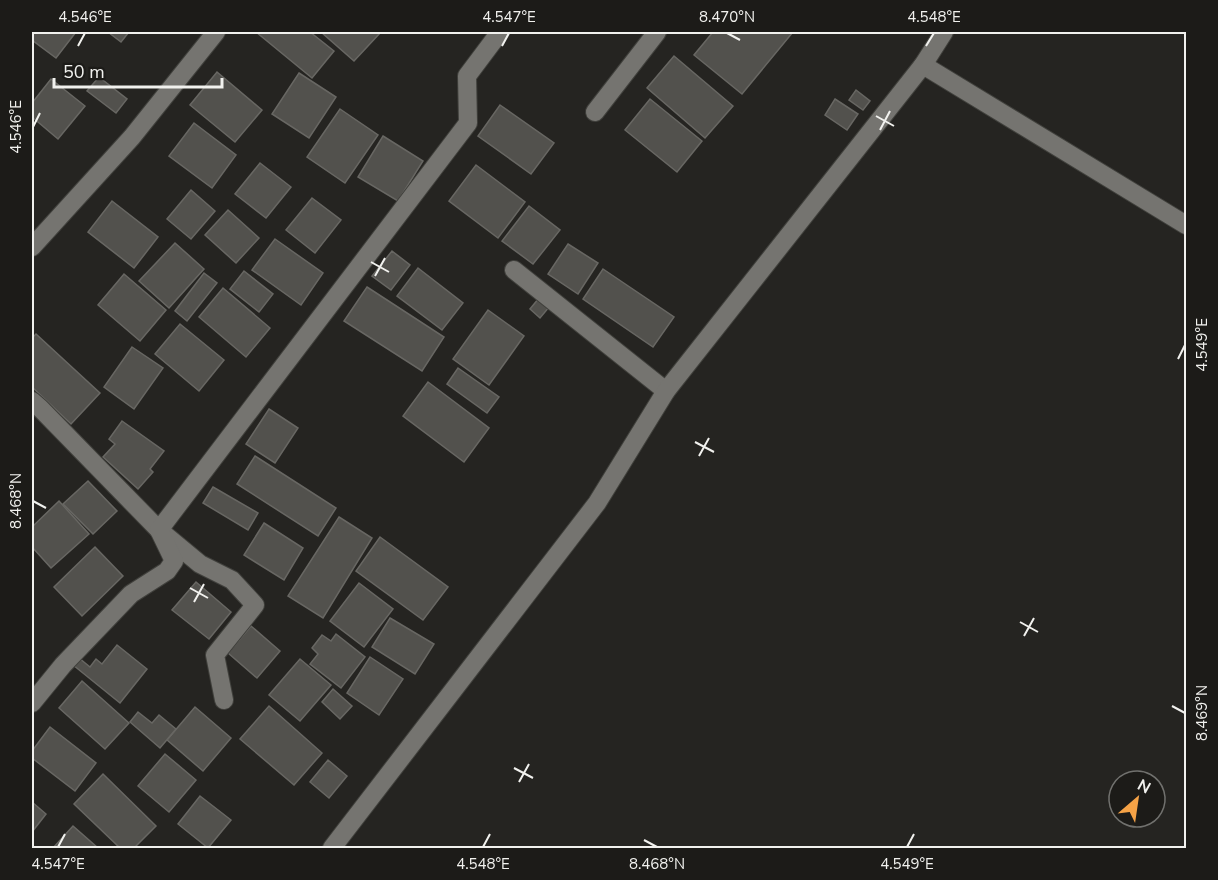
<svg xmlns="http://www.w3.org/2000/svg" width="1218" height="880" viewBox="0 0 1218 880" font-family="'Nunito Sans',sans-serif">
<rect width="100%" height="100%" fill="#252421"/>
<!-- building -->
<g fill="#52514d" stroke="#686763" stroke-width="1.5">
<polygon points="32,32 76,32 56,58 32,40"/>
<polygon points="108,32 129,32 121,42"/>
<polygon points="256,32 310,32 334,51 312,78"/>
<polygon points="321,32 381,32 354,61"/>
<polygon points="713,32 793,32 742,94 694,55"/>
<polygon points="674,56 733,106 705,138 647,88"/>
<polygon points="217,72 262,110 235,142 190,105"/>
<polygon points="299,73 336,97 309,138 272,114"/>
<polygon points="99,77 127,99 116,113 87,91"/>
<polygon points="51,79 85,106 58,139 32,117 32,103"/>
<polygon points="856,90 870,101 863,110 849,100"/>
<polygon points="650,99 702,141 677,172 625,130"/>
<polygon points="835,99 858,114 847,130 825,115"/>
<polygon points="500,105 554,143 531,174 478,136"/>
<polygon points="340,109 378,135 345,183 307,157"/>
<polygon points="194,123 236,155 212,188 169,156"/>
<polygon points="383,136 423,161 398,201 358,177"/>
<polygon points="260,163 291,187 266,218 235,194"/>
<polygon points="476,165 525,202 498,238 449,201"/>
<polygon points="191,190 215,211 191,239 167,219"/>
<polygon points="312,198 341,220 315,253 286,230"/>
<polygon points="112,201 158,237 134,268 88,232"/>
<polygon points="529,206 560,230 533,264 502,241"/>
<polygon points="228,210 259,238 236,263 205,235"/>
<polygon points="275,239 323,273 301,305 252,270"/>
<polygon points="175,243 204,269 169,308 139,281"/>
<polygon points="568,244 598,263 578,294 548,274"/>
<polygon points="392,251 410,265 391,290 372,276"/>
<polygon points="418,268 463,303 442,330 397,296"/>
<polygon points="603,269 674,317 653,347 583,299"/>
<polygon points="244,271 273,294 259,312 230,289"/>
<polygon points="204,273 217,283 187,321 175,311"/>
<polygon points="124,274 166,310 140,341 98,305"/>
<polygon points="367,287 444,337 422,371 344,321"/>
<polygon points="223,288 270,328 246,357 199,317"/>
<polygon points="539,298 550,306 540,318 530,309"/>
<polygon points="488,310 524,336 489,385 453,359"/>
<polygon points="180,324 224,360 199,391 155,354"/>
<polygon points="36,334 100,393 71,424 32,387 32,338"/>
<polygon points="132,347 163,368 134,409 104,387"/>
<polygon points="458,368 499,397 487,413 447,384"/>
<polygon points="428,382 489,428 464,462 403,416"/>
<polygon points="269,409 298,428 275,463 246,444"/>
<polygon points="122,421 164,451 150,469 153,472 138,489 103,457 115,444 109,439"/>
<polygon points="255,456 336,508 318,536 237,484"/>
<polygon points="88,481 117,511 93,534 63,504"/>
<polygon points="213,487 258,513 248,530 203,503"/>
<polygon points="59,501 89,534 51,568 32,547 32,527"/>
<polygon points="339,517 372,538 323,618 288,596"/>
<polygon points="264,523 303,548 284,580 244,555"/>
<polygon points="380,537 448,587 423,620 356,571"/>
<polygon points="95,547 123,576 82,616 54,587"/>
<polygon points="196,582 231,612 209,639 172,610"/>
<polygon points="359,583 393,609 364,647 330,621"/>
<polygon points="390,618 434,644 415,674 372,647"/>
<polygon points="251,626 280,651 257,678 228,653"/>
<polygon points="336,634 365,657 341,688 310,664 318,654 312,648 322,635 331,641"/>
<polygon points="117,645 147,669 120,703 73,665 79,658 90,667 96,659 102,664"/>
<polygon points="370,657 403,679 379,715 347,693"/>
<polygon points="300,659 331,685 300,721 269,695"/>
<polygon points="82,681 129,723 105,749 59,708"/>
<polygon points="333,689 352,706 340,719 322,702"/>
<polygon points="269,706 322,753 294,785 240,739"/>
<polygon points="195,707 231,738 203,771 167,740"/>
<polygon points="138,712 152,723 159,715 176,729 160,748 130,722"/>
<polygon points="50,727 96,763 75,791 32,758 32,751"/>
<polygon points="165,754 196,780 169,812 138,786"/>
<polygon points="328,760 347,776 329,798 310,782"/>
<polygon points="103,774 156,826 134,848 120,848 74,804"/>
<polygon points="200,796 231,820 208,848 178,824"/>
<polygon points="32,802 46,814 32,832"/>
<polygon points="73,826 98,848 53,848"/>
</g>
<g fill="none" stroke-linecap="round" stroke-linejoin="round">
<defs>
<g id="street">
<polyline points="923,65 1186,225"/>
<polyline points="595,112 657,32"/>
<polyline points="32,247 132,137 216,32"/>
<polyline points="514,270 666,391"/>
<polyline points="32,401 40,408 159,530 200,564 232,580 255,605 215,655 224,700"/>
<polyline points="32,703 63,665 131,594 167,571 174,561 159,530 468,123 467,76 500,32"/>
<polyline points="332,848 597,503 666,391 923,65 944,32"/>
</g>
</defs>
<!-- street casing -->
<use href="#street" stroke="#40403c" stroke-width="20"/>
<!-- street -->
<use href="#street" stroke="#757470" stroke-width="18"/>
</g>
<!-- ticks -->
<path fill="none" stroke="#f1f1ee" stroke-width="2" d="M727,33L740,40M78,46L85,33M502,46L509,33M926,46L934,33M876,116L894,126M33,127L40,113M880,130L890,111M371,262L389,272M375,276L385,258M1178,359L1185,345M695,442L714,452M699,456L709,438M33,501L46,508M190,588L208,598M194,602L204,584M1020,622L1038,632M1024,636L1034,618M1172,706L1185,713M514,768L533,778M519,782L529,764M644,840L657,847M58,847L65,834M483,847L490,834M907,847L914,834"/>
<!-- border -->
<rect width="1218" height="880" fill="none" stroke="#1c1b18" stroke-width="66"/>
<!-- north arrow -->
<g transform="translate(1137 799) rotate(29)"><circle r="28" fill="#1c1b18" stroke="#71716e" stroke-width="1.5"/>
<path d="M0-4.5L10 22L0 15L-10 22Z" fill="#f5a246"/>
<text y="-9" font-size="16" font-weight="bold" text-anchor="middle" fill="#f1f1ee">N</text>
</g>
<!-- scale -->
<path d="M54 78v9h168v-9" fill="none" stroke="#f1f1ee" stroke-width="3"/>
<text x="63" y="78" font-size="18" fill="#f1f1ee" stroke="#1c1b18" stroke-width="4.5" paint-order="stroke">50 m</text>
<rect x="33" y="33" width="1152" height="814" fill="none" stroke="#f1f1ee" stroke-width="2"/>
<g font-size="15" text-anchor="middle" fill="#f1f1ee">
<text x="85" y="22">4.546°E</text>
<text x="509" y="22">4.547°E</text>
<text x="727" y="22">8.470°N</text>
<text x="934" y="22">4.548°E</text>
<text transform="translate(16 127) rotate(-90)" y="5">4.546°E</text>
<text transform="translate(1202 345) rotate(-90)" y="5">4.549°E</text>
<text transform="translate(16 501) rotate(-90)" y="5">8.468°N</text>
<text transform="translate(1202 713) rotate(-90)" y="5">8.469°N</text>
<text x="58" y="869">4.547°E</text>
<text x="483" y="869">4.548°E</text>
<text x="657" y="869">8.468°N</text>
<text x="907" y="869">4.549°E</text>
</g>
</svg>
